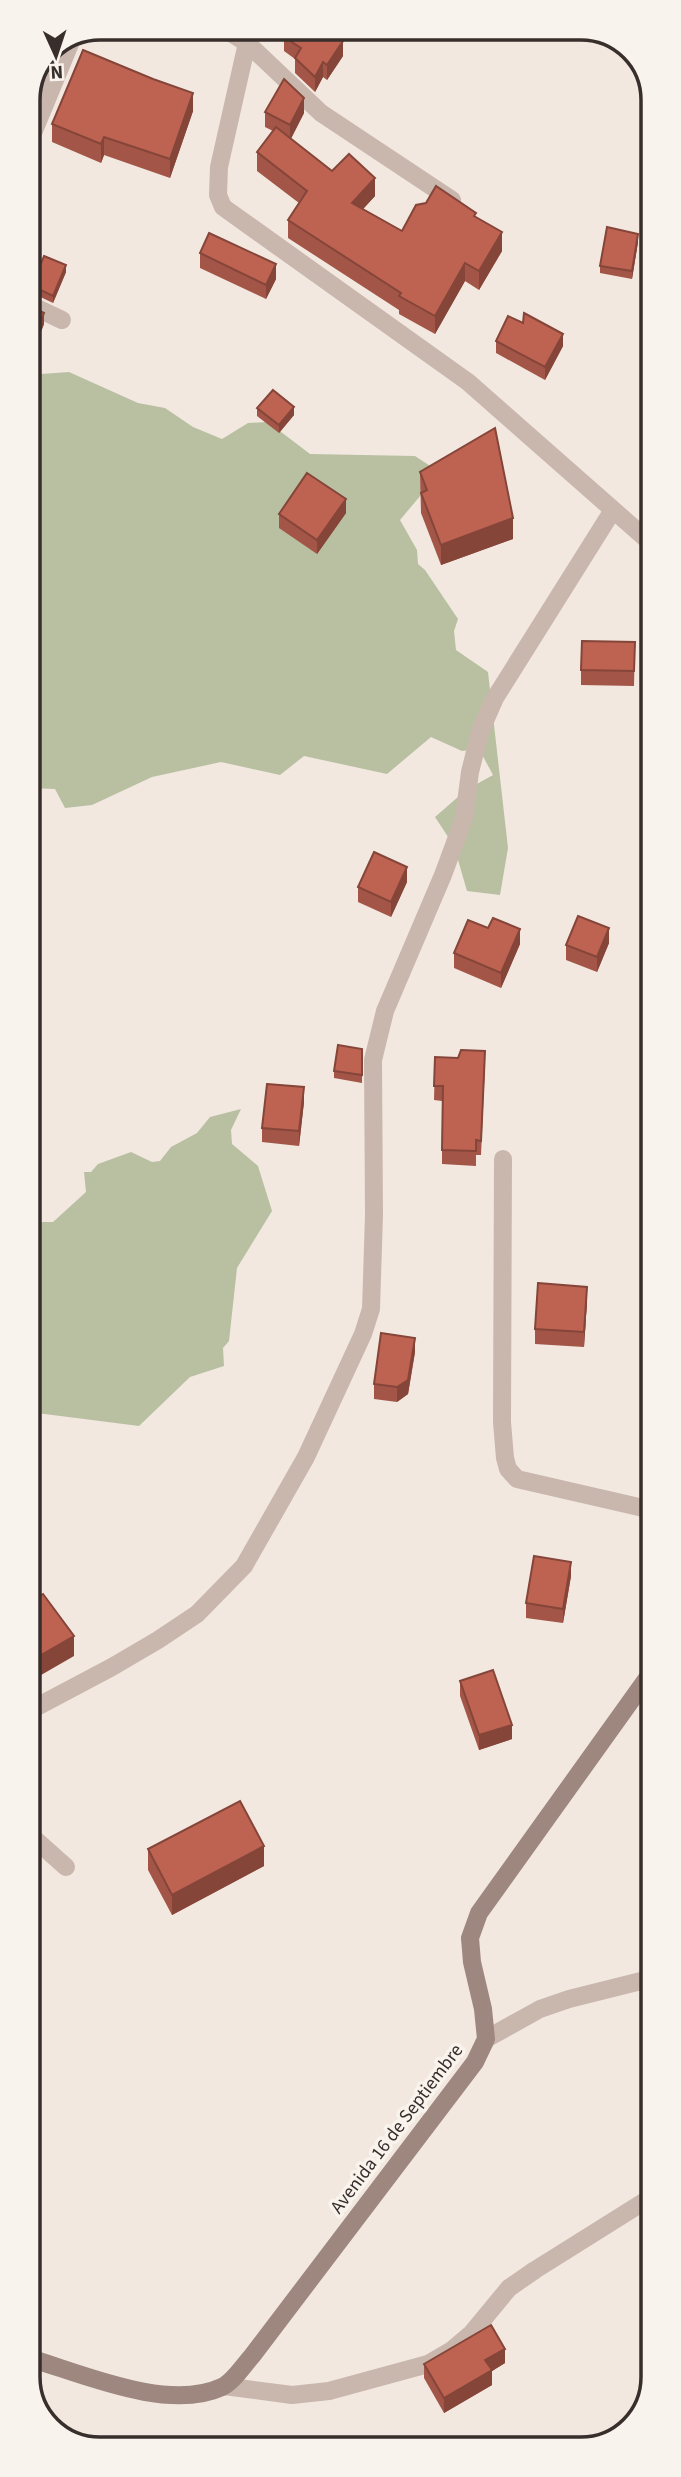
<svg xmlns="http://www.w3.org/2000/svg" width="681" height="2477" viewBox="0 0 681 2477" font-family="'Source Sans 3',sans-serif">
<rect width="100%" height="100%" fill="#f2e8e0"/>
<!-- green -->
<g fill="#b8c0a1">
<polygon points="28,345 41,374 69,372 138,403 165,408 193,427 222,439 248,423 268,422 310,454 415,456 447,477 426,489 400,520 417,550 418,564 425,570 458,619 454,631 456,650 488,672 508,848 500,895 467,891 454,846 435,817 466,790 493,775 479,749 462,751 431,737 387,774 304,756 280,775 221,762 152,777 92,805 65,808 55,789 28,788"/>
<polygon points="241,1109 231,1130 232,1144 258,1166 272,1211 237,1268 229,1341 223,1348 224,1366 190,1377 139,1426 29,1412 29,1222 53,1222 86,1192 84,1172 91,1172 98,1164 131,1152 152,1162 160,1161 171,1147 197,1133 210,1117"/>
</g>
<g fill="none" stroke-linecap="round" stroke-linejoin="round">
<!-- street -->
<g stroke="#c9b7ad" stroke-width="18">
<polyline points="223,28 247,43 219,167 218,195 223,207 468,382 652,544"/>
<polyline points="247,43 321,113 452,200"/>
<polyline points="28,145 72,39"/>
<polyline points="28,304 62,320"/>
<polyline points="503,1159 502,1422 505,1458 508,1469 517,1479 652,1510"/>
<polyline points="29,1711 112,1667 158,1640 197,1614 244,1566 306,1457 363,1334 371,1309 374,1215 373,1060 385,1011 443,875 464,818 470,772 480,732 495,698 613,510"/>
<polyline points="29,1834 66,1867"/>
<polyline points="486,2039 540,2009 569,1999 653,1978"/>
<polyline points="224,2386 292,2395 329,2391 428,2364 452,2350 471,2334 509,2288 535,2270 653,2196"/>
</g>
<!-- secondary -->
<path stroke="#9d877e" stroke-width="18" d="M29,2358C83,2374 168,2412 222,2387C233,2382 243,2366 252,2356L475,2062L486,2039L483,2009L472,1962L470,1938L479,1913L653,1670"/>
</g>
<!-- wall -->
<g fill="#a35547">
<polygon points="284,37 343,56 327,80 323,77 315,92 295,73 295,59 284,51"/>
<polygon points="193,111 170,178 104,155 101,163 52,142 52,124"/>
<polygon points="265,112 304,113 291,139 332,171 375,196 363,209 402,231 476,217 502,251 479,290 465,281 435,334 399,314 399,310 288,238 288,220 299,203 257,171 257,152 273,131 265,127"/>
<polygon points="638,242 632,279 600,273 600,266"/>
<polygon points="200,253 276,279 266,299 200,268"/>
<polygon points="66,272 53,303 32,293 32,286"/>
<polygon points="28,305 44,324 33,352 28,349"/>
<polygon points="496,341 563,346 545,380 496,353"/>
<polygon points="257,408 294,415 279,433 257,416"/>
<polygon points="420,472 513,539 441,565 421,513"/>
<polygon points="346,513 317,554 279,528 279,514"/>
<polygon points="635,642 634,686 581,685 581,670"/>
<polygon points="407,882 391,917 358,902 358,887"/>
<polygon points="609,943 597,972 566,960 566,945"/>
<polygon points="520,944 501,988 454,968 454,953"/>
<polygon points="652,962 652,996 646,995 646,987"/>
<polygon points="362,1049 362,1083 334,1078 334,1071"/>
<polygon points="435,1057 485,1066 481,1155 476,1155 476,1166 442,1164 442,1101 434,1100"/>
<polygon points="304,1102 299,1146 262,1142 262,1128"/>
<polygon points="587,1301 584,1347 535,1344 535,1329"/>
<polygon points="415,1352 408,1394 397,1402 374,1399 374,1384"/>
<polygon points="571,1576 563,1623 526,1618 526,1603"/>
<polygon points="460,1681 512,1739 479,1750 460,1696"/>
<polygon points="148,1849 264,1866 172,1915 148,1870"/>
<polygon points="505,2363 492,2371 492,2385 444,2413 424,2378 424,2364"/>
</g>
<!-- shaded-wall -->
<g fill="#854539">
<polygon points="343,41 343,56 327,80 327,65"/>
<polygon points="323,62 323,77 315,92 315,77"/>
<polygon points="193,93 193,111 170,178 170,159"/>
<polygon points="304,98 304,113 290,140 290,125"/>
<polygon points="104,137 104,155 101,163 101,144"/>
<polygon points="375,178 375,196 352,221 352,203"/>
<polygon points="502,232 502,251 479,290 479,271"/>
<polygon points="638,234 638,242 632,279 632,271"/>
<polygon points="465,263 465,281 435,334 435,316"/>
<polygon points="276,264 276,279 266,299 266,285"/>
<polygon points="66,265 66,272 53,303 53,296"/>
<polygon points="44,313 44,324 33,352 33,340"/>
<polygon points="563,334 563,346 545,380 545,367"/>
<polygon points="294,407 294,415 279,433 279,425"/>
<polygon points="346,499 346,513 317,554 317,540"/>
<polygon points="513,518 513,539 441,565 441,545"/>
<polygon points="407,867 407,882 391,917 391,902"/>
<polygon points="609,928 609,943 597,972 597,957"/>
<polygon points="520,929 520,944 501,988 501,973"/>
<polygon points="304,1087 304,1102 299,1146 299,1131"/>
<polygon points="587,1287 587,1301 584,1347 584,1332"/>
<polygon points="415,1338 415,1352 408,1394 397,1402 397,1387"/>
<polygon points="571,1562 571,1576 563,1623 563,1609"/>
<polygon points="74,1636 74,1656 29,1682 29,1662"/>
<polygon points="512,1725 512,1739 479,1750 479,1735"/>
<polygon points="264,1846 264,1866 172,1915 172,1895"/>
<polygon points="31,1929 31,1944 29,1946 29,1931"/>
<polygon points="505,2349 505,2363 492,2371 492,2385 444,2413 444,2398 485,2360"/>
</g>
<!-- building -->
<g fill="#be6352" stroke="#854539" stroke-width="2">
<polygon points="290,28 324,28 343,41 327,65 323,62 315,77 295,58 301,48 284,37"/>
<polygon points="83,50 153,79 193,93 170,159 104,137 101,144 52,124"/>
<polygon points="284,79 304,98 290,125 265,112"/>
<polygon points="276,127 332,171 349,154 375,178 352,203 402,231 416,205 426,203 436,186 476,213 474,216 502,232 479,271 465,263 435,316 399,296 401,293 288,220 307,191 257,152"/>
<polygon points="607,227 638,234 632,271 600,266"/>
<polygon points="209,233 276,264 266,285 200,253"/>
<polygon points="44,256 66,265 53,296 32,286"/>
<polygon points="28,305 44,313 33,340 28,337"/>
<polygon points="524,313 563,334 545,367 496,341 508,316 523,323"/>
<polygon points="273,390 294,407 279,425 257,408"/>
<polygon points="495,428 513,518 441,545 421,493 427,490 420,472"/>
<polygon points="307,473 346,499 317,540 279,514"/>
<polygon points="582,641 635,642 634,671 581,670"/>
<polygon points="374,852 407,867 391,902 358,887"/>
<polygon points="578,916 609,928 597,957 566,945"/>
<polygon points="493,918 520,929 501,973 454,953 468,920 488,928"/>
<polygon points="651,962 652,962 652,989 646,987"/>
<polygon points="338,1045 362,1049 362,1075 334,1071"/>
<polygon points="461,1050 485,1051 481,1141 476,1140 476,1151 442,1150 443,1086 434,1086 435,1057 458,1058"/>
<polygon points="267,1084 304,1087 299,1131 262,1128"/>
<polygon points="538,1283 587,1287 584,1332 535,1329"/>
<polygon points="381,1333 415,1338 408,1380 397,1387 374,1384"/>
<polygon points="534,1556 571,1562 563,1609 526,1603"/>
<polygon points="43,1594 74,1636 29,1662 29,1602"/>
<polygon points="493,1670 512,1725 479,1735 460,1681"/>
<polygon points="240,1801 264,1846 172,1895 148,1849"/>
<polygon points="491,2325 505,2349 485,2360 492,2370 444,2398 424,2364"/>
</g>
<g text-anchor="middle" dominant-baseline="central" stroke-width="7" stroke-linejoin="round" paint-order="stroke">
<!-- street labels -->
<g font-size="19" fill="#382e2b" stroke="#f9f3ed">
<text transform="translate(397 2129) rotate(-53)">Avenida 16 de Septiembre</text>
</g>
</g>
<!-- crop -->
<path d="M0 0H681V2477H0ZM100 40H581A60 60 0 0 1 641 100V2377A60 60 0 0 1 581 2437H100A60 60 0 0 1 40 2377V100A60 60 0 0 1 100 40Z" fill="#f9f3ed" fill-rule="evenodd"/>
<path fill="none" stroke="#382e2b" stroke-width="3.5" d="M100 40H581A60 60 0 0 1 641 100V2377A60 60 0 0 1 581 2437H100A60 60 0 0 1 40 2377V100A60 60 0 0 1 100 40Z"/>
<!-- north arrow -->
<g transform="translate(56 56) rotate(177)" stroke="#f9f3ed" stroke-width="5" paint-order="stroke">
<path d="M0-5L12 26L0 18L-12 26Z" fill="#382e2b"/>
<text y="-10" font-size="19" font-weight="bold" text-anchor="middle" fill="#382e2b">N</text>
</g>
</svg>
